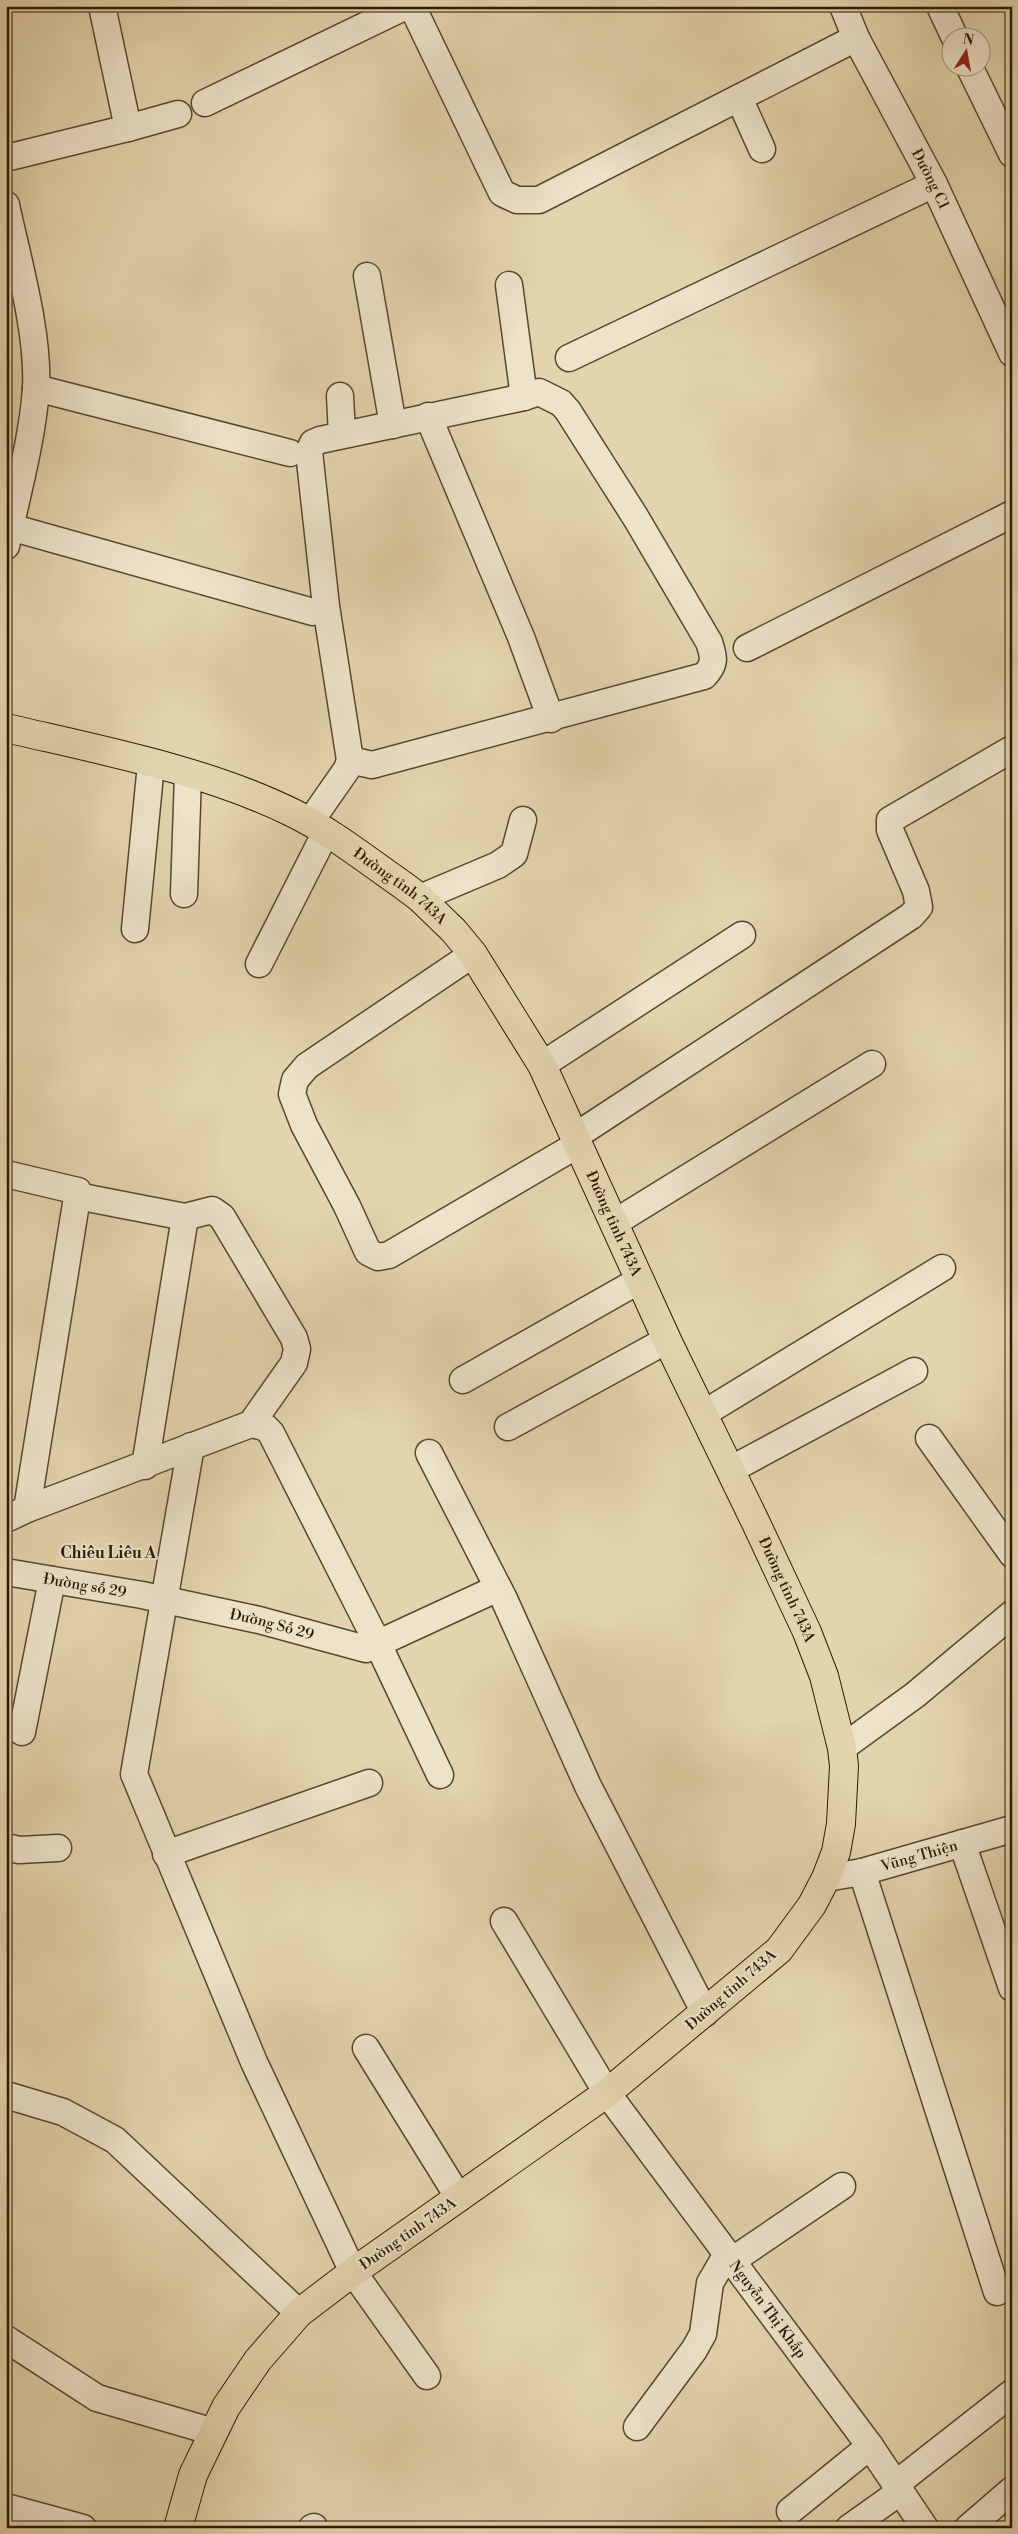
<svg xmlns="http://www.w3.org/2000/svg" width="1018" height="2534" viewBox="0 0 1018 2534" font-family="'Libre Bodoni',serif">
<rect width="100%" height="100%" fill="#e3d4ad"/>
<filter id="stains"><feTurbulence type="fractalNoise" baseFrequency=".004" numOctaves="4"/><feColorMatrix values="0 0 0 0 .2 0 0 0 0 .09 0 0 0 0 .02 0 0 0 .5 -.17"/></filter>
<radialGradient id="worn" r=".72"><stop offset=".6" stop-color="#630" stop-opacity="0"/><stop offset="1" stop-color="#630" stop-opacity=".3"/></radialGradient>
<g fill="none" stroke-linecap="round" stroke-linejoin="round">
<defs>
<g id="minor">
<polyline points="412,6 502,193 517,200 539,200 856,38"/>
<path id="s1" d="M843,6L856,38L934,184L1012,353"/>
<polyline points="940,6 955,38"/>
<polyline points="970,68 1012,154"/>
<polyline points="739,98 762,149"/>
<polyline points="205,103 406,6"/>
<polyline points="128,128 178,114"/>
<polyline points="6,158 128,128 102,6"/>
<path d="M6,205C18,261 39,333 36,389C32,441 17,494 6,546"/>
<polyline points="367,276 393,425"/>
<polyline points="509,285 524,397"/>
<polyline points="569,358 934,184"/>
<polyline points="36,388 290,453"/>
<polyline points="340,396 342,435"/>
<polyline points="428,416 521,637 551,719"/>
<polyline points="10,527 313,612"/>
<polyline points="747,648 1012,514"/>
<path d="M310,822L347,769L350,760L326,606L309,452L313,443L320,440L524,397L539,392L561,403L568,411L636,518L709,642C714,657 716,664 704,676L372,765L350,760"/>
<polyline points="184,894 188,774"/>
<polyline points="420,898 498,865 514,854 523,820"/>
<polyline points="135,929 151,764"/>
<polyline points="473,954 307,1066 295,1080 292,1094 304,1125 347,1206 368,1252 378,1257 389,1255 577,1145"/>
<polyline points="259,964 326,832"/>
<polyline points="542,1065 742,935"/>
<polyline points="574,1137 911,916 919,907 916,891 890,830 890,820 1012,749"/>
<polyline points="6,1174 78,1191 27,1509"/>
<polyline points="77,1196 185,1217"/>
<polyline points="614,1223 872,1064"/>
<polyline points="463,1380 640,1280"/>
<polyline points="703,1414 942,1268"/>
<polyline points="251,1424 265,1427 271,1433 378,1644 440,1775"/>
<polyline points="508,1427 667,1340"/>
<polyline points="929,1438 1012,1554"/>
<polyline points="191,1446 134,1774 254,2062 353,2272 427,2376"/>
<polyline points="429,1453 504,1599 588,1786 705,2013"/>
<polyline points="730,1470 914,1371"/>
<polyline points="6,1519 27,1509 251,1424 294,1363 297,1349 294,1338 222,1217 212,1210 185,1217 145,1466"/>
<path id="s2" d="M6,1572L142,1595L259,1620L366,1649L498,1588"/>
<polyline points="22,1732 52,1580"/>
<polyline points="842,1748 915,1695 1012,1614"/>
<polyline points="962,1843 1012,1988"/>
<polyline points="6,1847 19,1850 58,1848"/>
<polyline points="166,1854 369,1783"/>
<polyline points="862,1872 997,2292"/>
<path id="s3" d="M826,1878L862,1872L1012,1829"/>
<path id="s4" d="M504,1921L607,2093L870,2446L925,2528"/>
<polyline points="366,2048 459,2198"/>
<polyline points="6,2095 63,2112 115,2140 299,2313"/>
<polyline points="733,2260 842,2186"/>
<polyline points="6,2339 97,2398 214,2432"/>
<polyline points="637,2427 694,2350 703,2334 710,2283 727,2254"/>
<polyline points="896,2484 1012,2393"/>
<polyline points="6,2507 83,2528"/>
<polyline points="790,2511 870,2446"/>
<polyline points="312,2528 314,2527"/>
<polyline points="849,2528 901,2491"/>
<polyline points="968,2528 1012,2490"/>
</g>
<g id="major">
<path id="s5" d="M6,728C100,750 206,770 293,813C332,832 368,861 404,886L420,898L454,931L473,954L542,1065L667,1340L755,1521L807,1632L824,1676L842,1748L844,1766L841,1824L836,1852L826,1878L812,1905L779,1950L607,2093L353,2272L299,2313L258,2360L226,2407L193,2475L178,2528"/>
</g>
</defs>
<!-- minor casing -->
<use href="#minor" stroke="#58482d" stroke-width="29"/>
<!-- major casing -->
<use href="#major" stroke="#2a1a02" stroke-width="30"/>
<!-- minor -->
<use href="#minor" stroke="#ede3ca" stroke-width="26"/>
<!-- major -->
<use href="#major" stroke="#e3d4ad" stroke-width="28"/>
</g>
<g text-anchor="middle" dominant-baseline="central" stroke-width="4" stroke-linejoin="round" paint-order="stroke">
<!-- street labels -->
<g font-size="15" fill="#2a1a02" stroke="#ede3ca">
<text stroke="none"><textPath href="#s1" startOffset="194">Đường C1</textPath></text>
<text stroke="none"><textPath href="#s5" startOffset="430">Đường tỉnh 743A</textPath></text>
<text stroke="none"><textPath href="#s5" startOffset="835">Đường tỉnh 743A</textPath></text>
<text stroke="none"><textPath href="#s2" startOffset="80">Đường số 29</textPath></text>
<text stroke="none"><textPath href="#s5" startOffset="1240">Đường tỉnh 743A</textPath></text>
<text stroke="none"><textPath href="#s2" startOffset="271">Đường Số 29</textPath></text>
<text stroke="none"><textPath href="#s3" startOffset="96">Vũng Thiện</textPath></text>
<text transform="translate(731 1990) rotate(-41)">Đường tỉnh 743A</text>
<text transform="translate(408 2234) rotate(-35)">Đường tỉnh 743A</text>
<text stroke="none"><textPath href="#s4" startOffset="470">Nguyễn Thị Khắp</textPath></text>
</g>
<!-- neighbourhood labels -->
<g font-size="16" font-weight="bold" fill="#2a1a02" stroke="#ede3ca">
<text x="108" y="1553">Chiêu Liêu A</text>
</g>
</g>
<!-- margin -->
<rect width="1018" height="2534" fill="none" stroke="#e3d4ad" stroke-width="25"/>
<rect x="8" y="8" width="1003" height="2519" fill="none" stroke="#2a1a02" stroke-width="2.5"/>
<rect x="12" y="12" width="993" height="2509" fill="none" stroke="#2a1a02"/>
<!-- north arrow -->
<g transform="translate(966 52) rotate(11)"><circle r="24" fill="#ede3ca" stroke="#9f937a"/>
<path d="M0-4L9 19L0 12L-9 19Z" fill="#8f2418"/>
<text y="-8" font-size="14" font-weight="bold" text-anchor="middle" fill="#2a1a02">N</text>
</g>
<rect width="100%" height="100%" filter="url(#stains)"/>
<rect width="100%" height="100%" fill="url(#worn)"/>
</svg>
